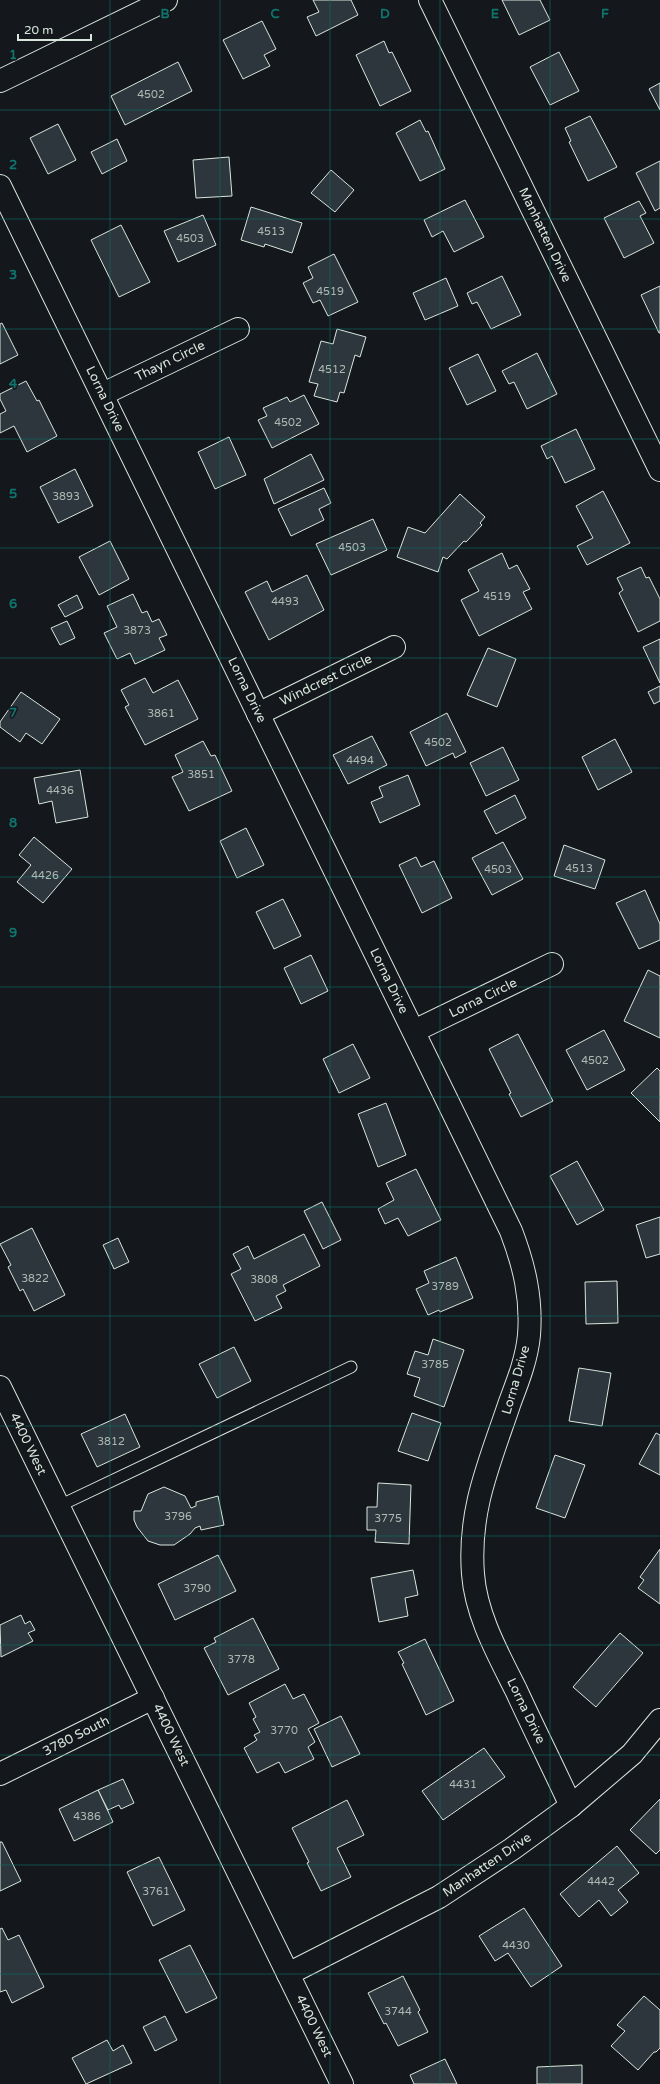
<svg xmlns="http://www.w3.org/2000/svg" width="660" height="2084" viewBox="0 0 660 2084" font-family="'Varela Round',sans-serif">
<rect width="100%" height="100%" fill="#14181c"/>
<!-- building -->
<g fill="#2c363c" stroke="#d8e6dc">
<polygon points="313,0 351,0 358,15 316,36 307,17 319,12"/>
<polygon points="502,0 540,0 550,20 519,35"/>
<polygon points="262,21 276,49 264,55 270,66 243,79 223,40"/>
<polygon points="384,41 389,53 392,52 411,91 380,106 356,55"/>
<polygon points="559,52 579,91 550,105 530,67"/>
<polygon points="178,62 192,91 125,125 111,96"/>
<polygon points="660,83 660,110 649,89"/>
<polygon points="590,116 617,167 588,181 569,142 571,141 565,128"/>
<polygon points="420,120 426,132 428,131 445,169 420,181 396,133"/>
<polygon points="58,124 76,160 48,174 30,138"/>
<polygon points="117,139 127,161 102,174 91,152"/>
<polygon points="229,157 232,196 196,198 193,160"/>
<polygon points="660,161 660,208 655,211 636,173"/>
<polygon points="331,170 354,190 335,212 311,193"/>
<polygon points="465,200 484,237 454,252 443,231 432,237 424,220"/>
<polygon points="639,201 646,213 640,216 654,243 624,258 604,218"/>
<polygon points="251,207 302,223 292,253 265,244 264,247 241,240"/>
<polygon points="203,215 216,245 178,262 164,231"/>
<polygon points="121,225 150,282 119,297 91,240"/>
<polygon points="334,254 358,302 328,316 320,300 313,303 303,283 313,278 308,267"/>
<polygon points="502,276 521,315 491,329 477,302 472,304 467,293"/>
<polygon points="446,278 458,306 425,320 413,293"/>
<polygon points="660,286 660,333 659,333 641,295"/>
<polygon points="2,323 18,355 0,364 0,324"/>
<polygon points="337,329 366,337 360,357 355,355 344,393 340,392 337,402 314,396 318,384 309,382 321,341 333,344"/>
<polygon points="537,353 557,394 527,409 514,382 509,384 502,371"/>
<polygon points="478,354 496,391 467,405 449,368"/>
<polygon points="26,381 37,401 39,400 57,436 27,452 14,426 0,433 0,414 6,411 0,399 0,394"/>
<polygon points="304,395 319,424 272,448 258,420 267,416 263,408 287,397 290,402"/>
<polygon points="576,429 595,469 565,483 552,456 547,459 541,446"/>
<polygon points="229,437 246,475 215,489 198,452"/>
<polygon points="311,454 324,480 274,504 264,479"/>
<polygon points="75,469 93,506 58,523 40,487"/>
<polygon points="324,488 331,503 319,509 324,520 291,536 278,509"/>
<polygon points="603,491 630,543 587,565 577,546 593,538 576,506"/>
<polygon points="460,494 485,517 480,523 482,525 466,542 464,541 447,559 443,557 438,572 397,557 408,527 425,533"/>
<polygon points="373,519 387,550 331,575 316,544"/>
<polygon points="110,541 129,579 99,595 79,557"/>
<polygon points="502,553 509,569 517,565 530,589 523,592 532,609 479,636 461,600 479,591 468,570"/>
<polygon points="641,567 646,578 649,577 660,599 660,621 638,632 619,593 623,590 617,578"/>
<polygon points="307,575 324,610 269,640 245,592 267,581 272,592"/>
<polygon points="133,594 142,613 147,611 152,622 159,619 167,635 159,638 165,650 135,664 130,653 117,659 104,633 117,627 107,606"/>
<polygon points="77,595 83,608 65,617 58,605"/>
<polygon points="67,621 75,638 60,645 51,628"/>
<polygon points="660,639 660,683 643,647"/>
<polygon points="488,648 516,659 497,707 467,695"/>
<polygon points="145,678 153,693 178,680 198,719 145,745 125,707 129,705 121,690"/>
<polygon points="660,686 660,701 654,704 648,692"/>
<polygon points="21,692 60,719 42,744 26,733 20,742 0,727 0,722"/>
<polygon points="447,713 466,752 455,758 453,753 426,766 410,732"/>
<polygon points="372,736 387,765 348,784 333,755"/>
<polygon points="615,739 632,772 598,790 582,757"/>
<polygon points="203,741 211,756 215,755 232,791 189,811 172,777 183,772 175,755"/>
<polygon points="503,747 519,780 486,796 470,763"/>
<polygon points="80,770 88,817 56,823 52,801 39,804 34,778"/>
<polygon points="408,775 420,805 380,823 371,802 383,797 379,787"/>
<polygon points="515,795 526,818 496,834 484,811"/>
<polygon points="246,828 264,865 237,878 220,841"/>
<polygon points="34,837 72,869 43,903 17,882 31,865 19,855"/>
<polygon points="503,842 523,879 492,895 472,858"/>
<polygon points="564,845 605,860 595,889 554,876"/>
<polygon points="416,857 421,867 434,861 452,898 422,913 399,865"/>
<polygon points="645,890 660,924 660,940 639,949 616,903"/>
<polygon points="283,899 301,936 274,949 256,912"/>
<polygon points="311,955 328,991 301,1004 284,968"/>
<polygon points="648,970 660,976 660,1038 624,1021"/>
<polygon points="604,1030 625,1070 587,1090 566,1050"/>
<polygon points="518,1034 553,1101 521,1117 509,1094 511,1093 489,1049"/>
<polygon points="353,1044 370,1078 339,1093 323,1059"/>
<polygon points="657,1068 660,1071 660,1122 631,1093"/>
<polygon points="386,1103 406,1155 378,1167 358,1114"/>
<polygon points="577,1161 604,1210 577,1225 550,1176"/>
<polygon points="416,1169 441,1220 408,1236 398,1218 385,1224 378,1209 394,1200 386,1183"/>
<polygon points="322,1202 341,1240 323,1249 304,1211"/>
<polygon points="660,1217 660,1254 646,1258 636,1225"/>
<polygon points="32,1228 65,1295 34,1311 23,1289 20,1291 8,1267 11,1265 0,1244"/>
<polygon points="304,1234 320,1266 283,1285 286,1291 276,1296 282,1308 255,1321 231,1274 241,1269 233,1254 248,1246 254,1259"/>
<polygon points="118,1238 129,1262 114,1269 103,1245"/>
<polygon points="456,1257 473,1298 440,1312 439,1310 428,1315 416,1289 429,1283 424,1271"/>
<polygon points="617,1281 618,1323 586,1324 585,1282"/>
<polygon points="433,1339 464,1350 444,1407 414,1396 420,1378 407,1374 415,1351 428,1355"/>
<polygon points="234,1347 251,1381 217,1398 199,1364"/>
<polygon points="579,1368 611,1373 602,1426 569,1421"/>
<polygon points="412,1413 441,1423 428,1461 398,1451"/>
<polygon points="125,1414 140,1447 97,1467 81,1434"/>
<polygon points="656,1433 660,1435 660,1475 639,1464"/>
<polygon points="555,1455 585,1465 565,1518 536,1508"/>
<polygon points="378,1483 411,1485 409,1544 375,1542 376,1530 367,1530 367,1507 377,1507"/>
<polygon points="164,1487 185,1496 191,1508 196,1506 196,1502 218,1496 224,1525 201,1530 200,1526 195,1528 190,1534 174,1545 160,1545 148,1541 137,1527 134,1520 134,1511 141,1511 148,1494"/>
<polygon points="660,1549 660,1604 638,1588 644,1580 640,1577"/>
<polygon points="218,1555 236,1591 175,1620 158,1584"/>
<polygon points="413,1570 418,1595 405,1598 408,1616 379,1622 371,1578"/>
<polygon points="21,1615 25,1624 30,1621 35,1630 28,1633 33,1641 1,1657 0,1625"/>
<polygon points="253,1618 279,1669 228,1695 204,1648 216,1642 214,1638"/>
<polygon points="620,1633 643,1653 596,1707 573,1687"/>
<polygon points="425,1639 454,1701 426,1715 402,1664 404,1663 398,1652"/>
<polygon points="285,1684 293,1699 304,1694 319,1723 308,1729 315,1742 308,1747 314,1759 285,1773 279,1762 257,1773 244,1748 257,1740 254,1735 260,1732 253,1719 256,1717 249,1703"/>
<polygon points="341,1716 360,1754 332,1767 314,1729"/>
<polygon points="484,1748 505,1777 443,1820 422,1791"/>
<polygon points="123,1779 134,1803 121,1809 119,1805 108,1810 98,1790"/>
<polygon points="98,1790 113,1822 74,1841 59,1809"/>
<polygon points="660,1799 660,1850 656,1854 630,1830"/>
<polygon points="347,1800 364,1835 337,1848 351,1877 321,1891 307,1863 309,1862 292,1828"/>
<polygon points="0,1842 2,1842 21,1881 0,1891"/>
<polygon points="617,1846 639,1873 618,1890 628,1902 611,1916 599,1900 579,1917 560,1894"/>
<polygon points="159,1857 185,1910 153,1926 127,1872"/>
<polygon points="524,1908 562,1966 531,1987 508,1953 495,1961 479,1936"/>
<polygon points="2,1928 8,1940 19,1935 44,1987 12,2003 6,1990 0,1992 0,1929"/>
<polygon points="190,1945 217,1998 186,2013 159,1960"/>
<polygon points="403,1976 420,2010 418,2012 428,2032 398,2046 386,2023 384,2024 368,1993"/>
<polygon points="644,1996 660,2010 660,2048 656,2052 654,2052 638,2070 611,2046 625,2031 617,2025"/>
<polygon points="165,2016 177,2040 155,2051 143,2027"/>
<polygon points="107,2040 113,2051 123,2045 132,2063 86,2084 72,2058"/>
<polygon points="445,2059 457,2084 414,2084 410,2075"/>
<polygon points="582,2065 582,2084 537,2084 537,2067"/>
</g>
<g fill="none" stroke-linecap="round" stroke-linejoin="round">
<defs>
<polyline id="lane" points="59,1506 351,1367"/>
<g id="street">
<polyline points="430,0 660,470"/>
<polyline points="0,81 166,0"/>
<path d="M0,186L511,1231C524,1265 532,1298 529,1335C527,1358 518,1381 510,1402C490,1462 468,1509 473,1574C476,1615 498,1654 516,1690C534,1729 553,1767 571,1806"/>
<polyline points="103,394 238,329"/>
<polyline points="258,714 394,647"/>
<polyline points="414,1031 552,964"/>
<polyline points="0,1774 153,1698"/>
<polyline points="288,1974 439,1897 512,1849 571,1806 632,1754 660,1720"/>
</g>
<polyline id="secondary" points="0,1387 342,2084"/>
</defs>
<!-- lane casing -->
<use href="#lane" stroke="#d8e6dc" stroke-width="13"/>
<!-- street casing -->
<use href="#street" stroke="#d8e6dc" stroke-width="24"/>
<!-- secondary casing -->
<use href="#secondary" stroke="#d8e6dc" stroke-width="24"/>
<!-- lane -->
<use href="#lane" stroke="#14181c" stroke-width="11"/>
<!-- street -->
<use href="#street" stroke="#14181c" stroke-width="22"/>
<!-- secondary -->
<use href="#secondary" stroke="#14181c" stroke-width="22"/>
</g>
<!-- grid -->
<path fill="none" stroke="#0f766e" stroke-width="1" stroke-opacity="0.55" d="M110,0V2084M220,0V2084M330,0V2084M440,0V2084M550,0V2084M0,110H660M0,219H660M0,329H660M0,439H660M0,548H660M0,658H660M0,768H660M0,877H660M0,987H660M0,1097H660M0,1207H660M0,1316H660M0,1426H660M0,1536H660M0,1645H660M0,1755H660M0,1865H660M0,1974H660"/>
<g text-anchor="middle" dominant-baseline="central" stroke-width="3" stroke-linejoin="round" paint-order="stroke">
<!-- number labels -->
<g font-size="11" fill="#adbab4">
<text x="151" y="94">4502</text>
<text x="271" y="231">4513</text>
<text x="190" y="238">4503</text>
<text x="330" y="291">4519</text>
<text x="332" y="369">4512</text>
<text x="288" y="422">4502</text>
<text x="66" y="496">3893</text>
<text x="352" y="547">4503</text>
<text x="497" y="596">4519</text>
<text x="285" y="601">4493</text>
<text x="137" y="630">3873</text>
<text x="161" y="713">3861</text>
<text x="438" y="742">4502</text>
<text x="360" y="760">4494</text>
<text x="201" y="774">3851</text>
<text x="60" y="790">4436</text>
<text x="579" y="868">4513</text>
<text x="498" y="869">4503</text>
<text x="45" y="875">4426</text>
<text x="595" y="1060">4502</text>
<text x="35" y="1278">3822</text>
<text x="264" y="1279">3808</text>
<text x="445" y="1286">3789</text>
<text x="435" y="1364">3785</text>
<text x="111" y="1441">3812</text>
<text x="178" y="1516">3796</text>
<text x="388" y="1518">3775</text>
<text x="197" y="1588">3790</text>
<text x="241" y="1659">3778</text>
<text x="284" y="1730">3770</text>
<text x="463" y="1784">4431</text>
<text x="87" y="1816">4386</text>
<text x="601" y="1881">4442</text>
<text x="156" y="1891">3761</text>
<text x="516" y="1945">4430</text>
<text x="398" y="2011">3744</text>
</g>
<!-- street labels -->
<g font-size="13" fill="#d8e6dc" stroke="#14181c">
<text transform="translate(545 235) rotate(64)">Manhatten Drive</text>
<text transform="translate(170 361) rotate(-26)">Thayn Circle</text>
<text transform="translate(105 399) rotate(64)">Lorna Drive</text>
<text transform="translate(326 680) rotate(-26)">Windcrest Circle</text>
<text transform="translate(247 690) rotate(64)">Lorna Drive</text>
<text transform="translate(389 981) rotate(64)">Lorna Drive</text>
<text transform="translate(483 998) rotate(-26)">Lorna Circle</text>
<text transform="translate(516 1380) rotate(-74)">Lorna Drive</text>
<text transform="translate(28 1444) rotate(64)">4400 West</text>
<text transform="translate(526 1711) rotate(64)">Lorna Drive</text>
<text transform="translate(171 1735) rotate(64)">4400 West</text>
<text transform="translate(76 1736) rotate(-27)">3780 South</text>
<text transform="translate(487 1865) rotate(-34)">Manhatten Drive</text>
<text transform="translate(314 2026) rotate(64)">4400 West</text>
</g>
</g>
<g font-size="13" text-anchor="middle" font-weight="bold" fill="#0f766e" stroke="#14181c" stroke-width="3" stroke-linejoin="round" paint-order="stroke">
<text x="165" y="18">B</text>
<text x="275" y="18">C</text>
<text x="385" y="18">D</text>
<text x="495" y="18">E</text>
<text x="605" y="18">F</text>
<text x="13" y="59">1</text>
<text x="13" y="169">2</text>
<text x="13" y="279">3</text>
<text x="13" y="388">4</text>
<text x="13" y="498">5</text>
<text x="13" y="608">6</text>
<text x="13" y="717">7</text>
<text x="13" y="827">8</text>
<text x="13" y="937">9</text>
</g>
<!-- scale -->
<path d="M18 34v6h73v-6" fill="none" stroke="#d8e6dc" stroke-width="2"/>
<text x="24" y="34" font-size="12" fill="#d8e6dc" stroke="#14181c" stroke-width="3" paint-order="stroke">20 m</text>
</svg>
